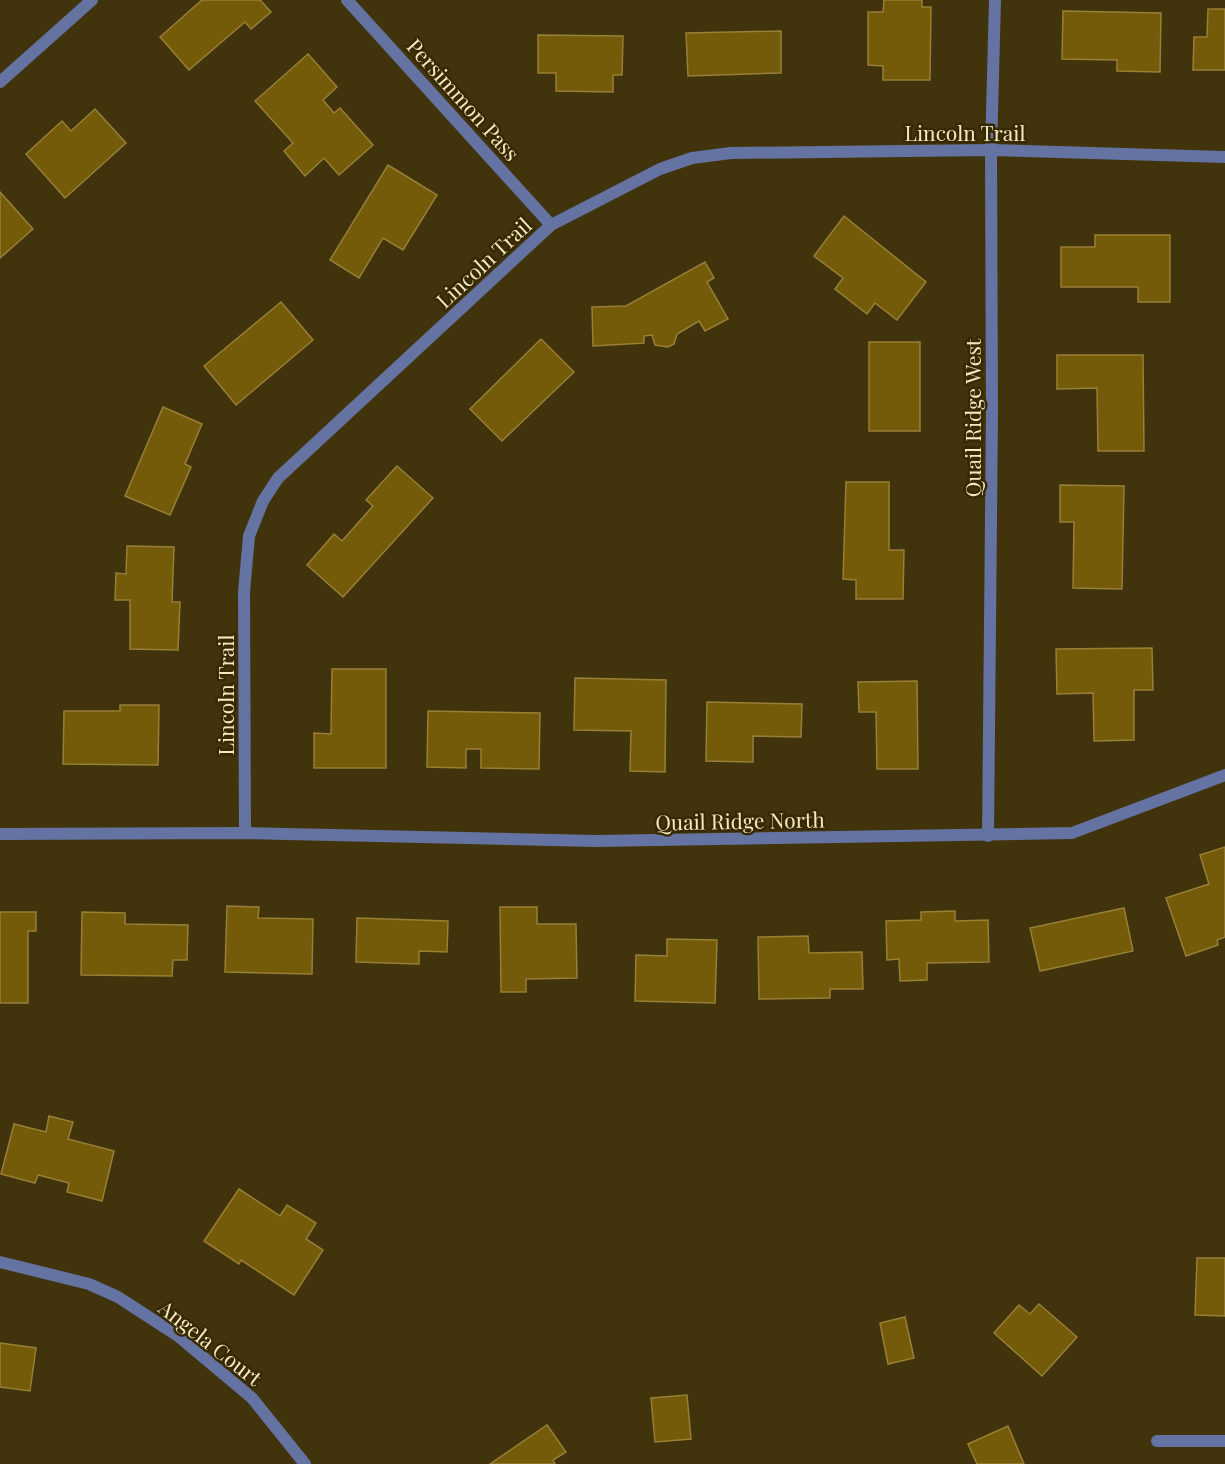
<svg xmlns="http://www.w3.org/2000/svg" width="1225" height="1464" viewBox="0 0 1225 1464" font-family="'Playfair Display',serif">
<rect width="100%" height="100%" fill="#41340d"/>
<!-- building -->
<g fill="#735b09" stroke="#987f37" stroke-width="1.5">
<polygon points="202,0 260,0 271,12 251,29 245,22 189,70 160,37"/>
<polygon points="884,0 922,0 922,7 931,7 930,80 883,80 883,66 868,65 868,12 883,12"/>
<polygon points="1208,9 1225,9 1225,70 1193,70 1194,37 1207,37"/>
<polygon points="1063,11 1161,13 1160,72 1117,71 1117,60 1062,59"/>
<polygon points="781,31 781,73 688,76 686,33"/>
<polygon points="538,35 623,36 622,75 613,75 613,92 556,91 556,73 538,73"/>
<polygon points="308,54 337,87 323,100 334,113 340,108 373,145 339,175 324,158 305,176 284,151 293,143 255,101"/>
<polygon points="95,109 126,143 65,198 26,154 62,121 71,131"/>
<polygon points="388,165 437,195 403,250 383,238 359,278 330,260"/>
<polygon points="0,192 33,229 0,258"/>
<polygon points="844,216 926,282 897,320 875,303 867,314 835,289 843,278 814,256"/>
<polygon points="1095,235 1170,235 1170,302 1138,302 1138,287 1061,287 1061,247 1095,247"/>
<polygon points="705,262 714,278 707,282 728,319 705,331 699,321 677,334 674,344 668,347 655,345 652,335 644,336 644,343 593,346 592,307 626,306"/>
<polygon points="281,302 313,340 236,405 204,366"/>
<polygon points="541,339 574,372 502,441 470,409"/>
<rect x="869" y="342" width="51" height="89"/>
<polygon points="1057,355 1143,355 1144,451 1098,451 1097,388 1057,389"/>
<polygon points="163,407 202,424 185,464 191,467 170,515 125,496"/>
<polygon points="397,466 433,498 343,597 307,565 334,534 342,541 373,506 366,500"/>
<polygon points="846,482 889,482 889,550 904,550 903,599 856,599 856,580 843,579"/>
<polygon points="1060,485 1124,486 1122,589 1073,588 1074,522 1060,522"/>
<polygon points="127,546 174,547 172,602 180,602 178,650 130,649 130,600 115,600 116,573 126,574"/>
<polygon points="1152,648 1153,690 1134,690 1134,740 1094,741 1093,693 1057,694 1056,649"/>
<polygon points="332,669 386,669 386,768 314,768 314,733 331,734"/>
<polygon points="575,678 666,680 665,772 630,771 631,731 574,730"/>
<polygon points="917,681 918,769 877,769 876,712 859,712 858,682"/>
<polygon points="707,702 802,704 801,737 753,736 753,762 706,761"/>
<polygon points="120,705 159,705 158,765 63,764 64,711 120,711"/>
<polygon points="428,711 540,713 539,769 481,768 481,749 466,749 466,768 427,767"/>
<polygon points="1225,847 1225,937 1217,940 1218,945 1186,956 1166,898 1209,884 1200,855"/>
<polygon points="227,906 259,907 258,918 313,919 312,974 225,972"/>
<polygon points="500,907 537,907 537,924 576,924 577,978 526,979 526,992 501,992"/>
<polygon points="1124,908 1133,951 1040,971 1030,928"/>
<polygon points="955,911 955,921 988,920 989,962 927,963 927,980 900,981 899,959 887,960 886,921 921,920 921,912"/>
<polygon points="0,912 36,912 36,931 28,931 28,1003 0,1003"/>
<polygon points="82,912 125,913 125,924 188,925 187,960 173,960 172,976 81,975"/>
<polygon points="357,918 448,921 447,952 419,951 419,964 356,962"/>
<polygon points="808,936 809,953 862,952 863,989 830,989 830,998 759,999 758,937"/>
<polygon points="667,939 717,940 715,1003 635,1001 636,955 667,956"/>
<polygon points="49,1116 73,1122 68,1139 114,1151 102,1201 67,1192 69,1183 38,1175 35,1183 1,1174 14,1124 46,1132"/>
<polygon points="239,1189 280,1216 287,1205 316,1223 306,1239 323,1250 294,1295 241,1260 239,1264 204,1241"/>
<polygon points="1197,1258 1225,1258 1225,1316 1195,1315"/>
<polygon points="1039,1304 1077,1337 1042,1376 994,1333 1019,1305 1030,1314"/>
<polygon points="905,1317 914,1358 888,1364 880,1323"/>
<polygon points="0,1343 36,1348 30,1391 0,1387"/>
<polygon points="687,1395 691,1439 655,1442 651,1398"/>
<polygon points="547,1425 566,1452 553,1460 555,1464 490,1464"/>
<polygon points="1008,1426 1024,1464 977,1464 968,1444"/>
</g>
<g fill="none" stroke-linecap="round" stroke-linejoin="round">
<!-- street -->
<g stroke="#6473a1" stroke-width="12">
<polyline points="347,0 551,225"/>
<polyline points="0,82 92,0"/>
<polyline points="245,833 244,592 249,536 263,501 278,478 551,225 660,169 692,158 731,153 991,150 1225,157"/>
<polyline points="0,834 245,833 596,841 1072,833 1225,775"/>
<polyline points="988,836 992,412 991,150 995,0"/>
<polyline points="0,1262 89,1284 118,1297 178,1336 252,1398 305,1464"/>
<polyline points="1157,1441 1225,1441"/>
</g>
</g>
<g text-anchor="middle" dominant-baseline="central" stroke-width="5" stroke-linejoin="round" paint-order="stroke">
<!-- street labels -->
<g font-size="21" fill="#f4e7c4" stroke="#372a02">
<text transform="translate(464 99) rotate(48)">Persimmon Pass</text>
<text x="965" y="132">Lincoln Trail</text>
<text transform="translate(483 262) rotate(-43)">Lincoln Trail</text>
<text transform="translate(972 418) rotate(-90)">Quail Ridge West</text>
<text transform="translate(225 695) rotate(-90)">Lincoln Trail</text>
<text transform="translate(740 820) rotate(-1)">Quail Ridge North</text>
<text transform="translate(211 1342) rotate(38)">Angela Court</text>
</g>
</g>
</svg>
